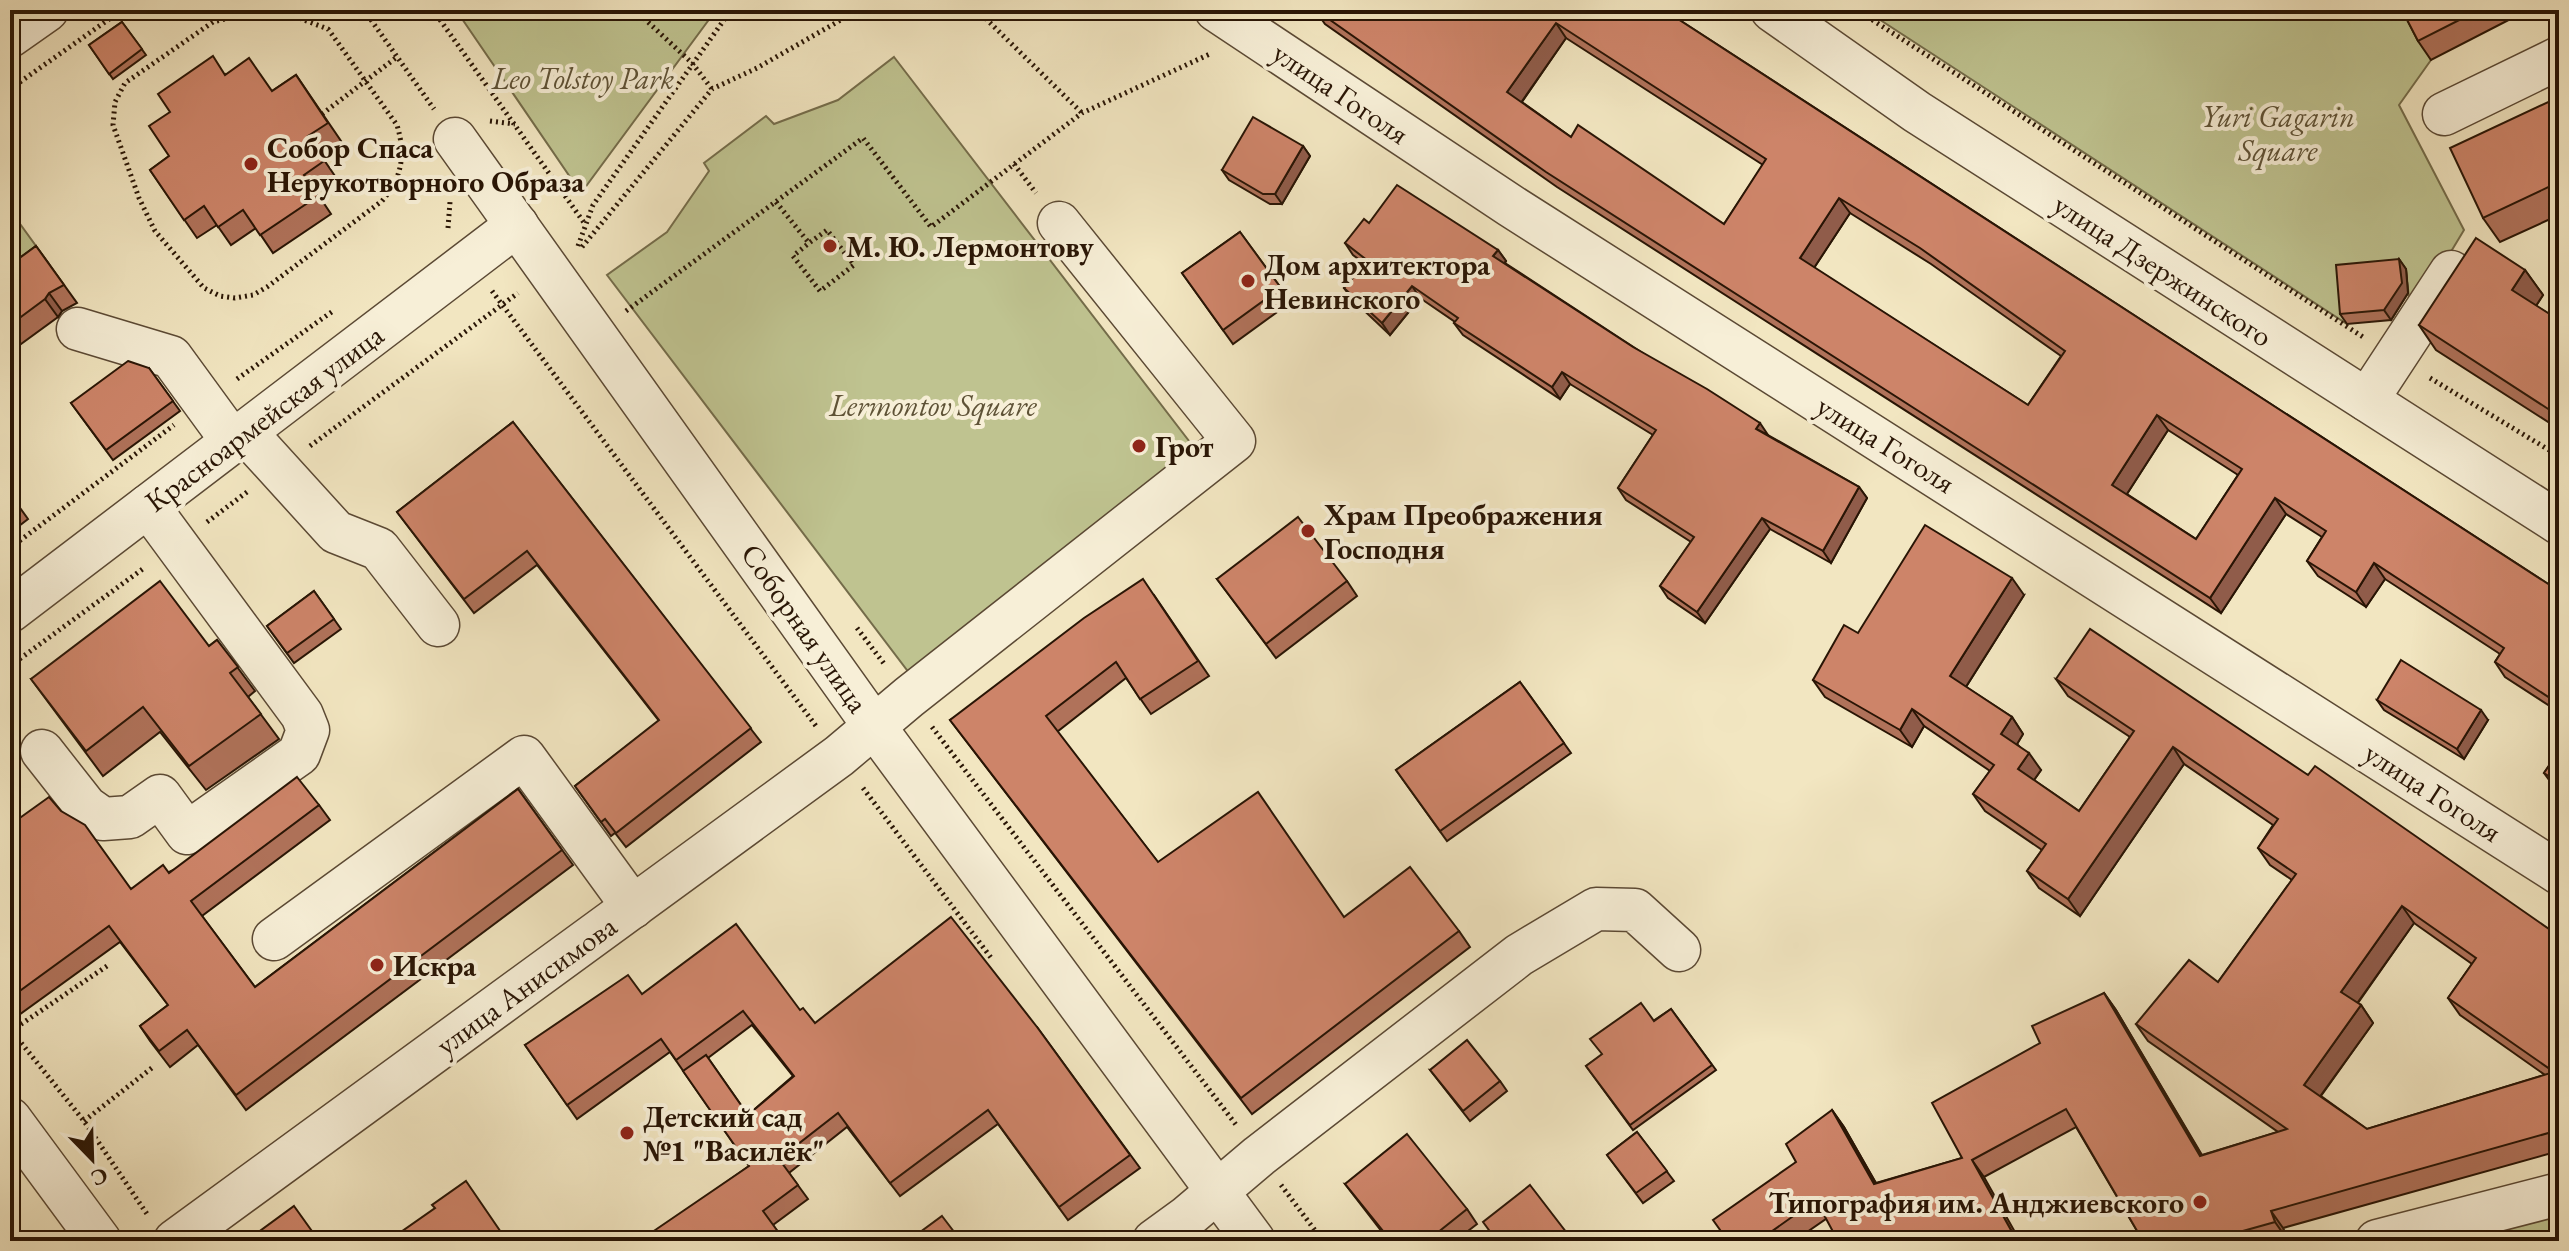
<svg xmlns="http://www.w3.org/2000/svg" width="2569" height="1251" viewBox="0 0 2569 1251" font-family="'EB Garamond',serif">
<rect width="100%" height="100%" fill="#f2e6c1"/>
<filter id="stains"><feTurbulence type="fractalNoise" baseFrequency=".0025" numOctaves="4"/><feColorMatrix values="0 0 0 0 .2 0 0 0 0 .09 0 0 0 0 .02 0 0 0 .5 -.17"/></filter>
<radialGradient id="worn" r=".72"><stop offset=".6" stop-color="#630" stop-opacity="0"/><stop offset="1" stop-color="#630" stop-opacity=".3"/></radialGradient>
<!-- green -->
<g fill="#bfc390" stroke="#746c4a" stroke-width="2">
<polygon points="456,10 716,10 581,193"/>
<polygon points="1865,10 2405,10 2431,60 2399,105 2464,230 2411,318 2406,269 2343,275 2347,324"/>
<polygon points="894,57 1199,454 910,674 607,275 667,232 709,171 704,163 766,116 774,124 838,100"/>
<polygon points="10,210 49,264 10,292"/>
<polygon points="2559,1211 2559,1241 2445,1241"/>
</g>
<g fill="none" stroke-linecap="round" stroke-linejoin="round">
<defs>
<g id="minor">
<polyline points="1216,10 1511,206 2559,873"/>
<polyline points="1772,10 1917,112 2559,523"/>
<polyline points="10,36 47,10"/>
<polyline points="2444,114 2559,58"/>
<polyline points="455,139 874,726 1254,1241"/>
<polyline points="78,329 171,357 233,442"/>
<polyline points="2367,400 2451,272"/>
<polyline points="245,432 336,532 379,549 438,625"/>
<polyline points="10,611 517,225"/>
<polyline points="42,751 86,807 103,819 130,817 160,796 187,833 299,754 308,730 302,715 148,506"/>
<polyline points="274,939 524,757 633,907"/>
<polyline points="10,1119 100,1241"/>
<polyline points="175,1241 839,756 909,697 1234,441 1059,223"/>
<polyline points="1154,1241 1187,1217 1259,1156 1519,955 1596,909 1635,910 1679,950"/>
<polyline points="2377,1241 2559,1194"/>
</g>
</defs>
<!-- minor casing -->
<use href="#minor" stroke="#5b4934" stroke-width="45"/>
<!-- path -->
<g stroke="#291505" stroke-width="5" stroke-dasharray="2 4" stroke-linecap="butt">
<polyline points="364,10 434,109"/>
<polyline points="433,10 585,224"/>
<polyline points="635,10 692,63 712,89"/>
<polyline points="977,10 1082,113"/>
<polyline points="1857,10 2363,337"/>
<path d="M264,13L296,17L328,29L397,125C406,155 402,178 382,201L267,287L253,295L235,298L220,296L204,288L155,231L139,198L113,125L115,102L125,83L213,22L240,15Z"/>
<polyline points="1294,16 1308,10"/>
<polyline points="10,89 122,10"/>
<polyline points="322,114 397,57"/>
<polyline points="490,121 515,124"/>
<polyline points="1014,164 1036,193"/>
<polyline points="776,202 809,243 827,230 854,265 820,291 793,256 809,243"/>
<polyline points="448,228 450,202"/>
<polyline points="578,246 593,205 731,10"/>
<polyline points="582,247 712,89 757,68 858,10"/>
<polyline points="492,291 816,726"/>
<polyline points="626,311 863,138 931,227 1082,113 1212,53"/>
<polyline points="2430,378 2559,456"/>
<polyline points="237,379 333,311"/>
<polyline points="310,446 518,293"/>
<polyline points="207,522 247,492"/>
<polyline points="10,548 174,425"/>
<polyline points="857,628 885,665"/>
<polyline points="10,666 144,568"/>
<polyline points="932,727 1237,1126"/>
<polyline points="863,788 992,959"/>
<polyline points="10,1029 84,1121 147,1214"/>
<polyline points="11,1031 107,966"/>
<polyline points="84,1121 153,1067"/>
<polyline points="1281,1185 1323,1241"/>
</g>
<!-- minor -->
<use href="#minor" stroke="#f7efd7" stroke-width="42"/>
</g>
<!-- wall -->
<g fill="#b0725a" stroke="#291505" stroke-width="2" fill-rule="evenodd">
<path d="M1315,10H1664L2559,591V712L2505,677L2495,662L2500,654L2385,579L2366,607L2318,576L2307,561L2322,537L2286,514L2221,613L1557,187L1325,24ZM1566,38L1763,165L1724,224L1571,137L1522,102ZM1850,213L1931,264L2061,356L2028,405L1814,268ZM2168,430L2238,475L2196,539L2127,494Z"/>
<polygon points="2402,10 2528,10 2431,60 2418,41"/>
<polygon points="122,22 146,55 113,79 89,45"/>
<polygon points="226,74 272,91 296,75 341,141 320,154 337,179 317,193 331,214 273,253 256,228 231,245 217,225 197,238 150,170 169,156"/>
<polygon points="2559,97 2559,215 2500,242 2483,218"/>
<polygon points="1303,146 1310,156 1282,204 1270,204 1229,180 1222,170"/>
<polygon points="1369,223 1498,250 1506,261 1505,263 1768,435 1859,487 1867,498 1831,563 1770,529 1705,623 1668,598 1660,586 1691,542 1626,500 1618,488 1653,435 1570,384 1560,399 1463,335 1454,323 1455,322 1420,298 1390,335 1353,300 1344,288 1365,264 1353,255 1345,243"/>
<polygon points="1240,232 1291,302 1233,344 1182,273"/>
<polygon points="36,246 77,303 62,311 58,317 10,352 10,265"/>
<polygon points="2399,259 2406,269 2408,293 2391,320 2347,324 2340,314"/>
<polygon points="2525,270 2543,295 2536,306 2559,320 2559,429 2436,350 2419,325"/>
<polygon points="149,368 180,411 113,460 71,403"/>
<polygon points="513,422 761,742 626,847 615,833 611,836 575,786 659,721 537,565 474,613 397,512"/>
<polygon points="10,494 28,519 10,533"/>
<polygon points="1217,579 1347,581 1357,596 1276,658"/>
<polygon points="314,591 341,629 294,663 267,626"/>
<polygon points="1154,595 1209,676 1151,714 1126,678 1057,732 1158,862 1344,917 1459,931 1470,947 1252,1114 950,720"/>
<path d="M2024,595L1966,687L2012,717L2023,734L2017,744L2041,770L2034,780L2079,811L2130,737L2068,696L2056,679L2308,775L2559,936V1151L2283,1228L2287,1239L2280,1241H2143L2076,1127L1984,1177L1826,1219L1794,1241H1728L1796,1162L1832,1110L1844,1127L1876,1183L1962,1158L2040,1043L2104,993L2116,1010L2202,1155L2278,1132L2148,1041L2136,1024L2218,982L2292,880L2270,865L2258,848L2273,825L2184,764L2080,916L2039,888L2027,871L2042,850L1985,811L1973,794L1990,771L1924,726L1912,747L1825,697L1813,680L1858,633ZM2414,923L2472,964L2448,998L2460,1015L2545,1075L2367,1129L2321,1096L2373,1023L2361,1005L2358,1003Z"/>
<polygon points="217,640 255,691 248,697 279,739 206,790 160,732 103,776 31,679 209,646"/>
<polygon points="1520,682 1571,753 1447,841 1396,770"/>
<polygon points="2377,700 2488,720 2464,759 2384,710"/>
<polygon points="2559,751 2559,791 2555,788 2544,773"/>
<polygon points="518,789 573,865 246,1110 198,1045 170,1067 150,1041 140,1026 168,1005 120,942 12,1020 10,1018 10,825 131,889 319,805 330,820 202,916 255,987"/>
<path d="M642,994L800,1010L815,1023L1037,1027L1140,1168L1068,1220L998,1124L900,1196L847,1127L789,1173L808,1199L773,1225L784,1241H643L749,1166L670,1052L577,1119L525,1045ZM752,1025L793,1076L748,1115L708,1058Z"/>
<polygon points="1671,1009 1716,1070 1633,1130 1586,1066"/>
<polygon points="1430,1070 1500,1081 1507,1091 1470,1121"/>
<polygon points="1637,1132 1674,1181 1643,1203 1607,1155"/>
<polygon points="1345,1184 1467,1209 1477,1224 1455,1241 1389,1241"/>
</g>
<!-- shaded-wall -->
<g fill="#905c4a" stroke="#291505" stroke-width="2">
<polygon points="1556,23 1566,38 1518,107 1507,92"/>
<polygon points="1303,146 1310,156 1282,204 1275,194"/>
<polygon points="1839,198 1850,213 1810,274 1800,258"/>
<polygon points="1498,250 1506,261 1501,267 1493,256"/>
<polygon points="2399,259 2406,269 2408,293 2391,320 2384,310"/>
<polygon points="2525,270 2543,295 2530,315 2512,290"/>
<polygon points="1412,286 1420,298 1390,335 1382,323"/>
<polygon points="49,293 62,311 58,317 45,299"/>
<polygon points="1562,372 1570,384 1560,399 1552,387"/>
<polygon points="2157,415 2168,430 2123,500 2112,485"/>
<polygon points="1760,423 1768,435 1756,429"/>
<polygon points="1859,487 1867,498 1831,563 1823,551"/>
<polygon points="2275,498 2286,514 2221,613 2210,598"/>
<polygon points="1762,518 1770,529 1705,623 1697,612"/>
<polygon points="2374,563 2385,579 2366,607 2356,592"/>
<polygon points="2012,578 2024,595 1962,693 1950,676"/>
<polygon points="1912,709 1924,726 1912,747 1900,730"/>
<polygon points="2481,710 2488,720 2464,759 2457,749"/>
<polygon points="2012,717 2023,734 2013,751 2001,734"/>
<polygon points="2173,747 2184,764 2080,916 2068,899"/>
<polygon points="2029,753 2041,770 2030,786 2018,769"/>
<polygon points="2402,906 2414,923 2353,1009 2341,992"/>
<polygon points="2104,993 2116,1010 2212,1173 2200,1156"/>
<polygon points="2361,1005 2373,1023 2316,1102 2304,1085"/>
<polygon points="1832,1110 1844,1127 1886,1201 1874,1184"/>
<polygon points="1972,1160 1984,1177 2020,1241 2017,1241"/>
<polygon points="2271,1211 2283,1228 2287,1239 2275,1222"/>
</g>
<!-- building -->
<g fill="#cd8469" stroke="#291505" stroke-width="2" fill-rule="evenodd">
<path d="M1316,10H1664L2559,591V704L2495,662L2504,648L2374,563L2356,592L2307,561L2326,531L2275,498L2210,598L1546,172ZM1556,23L1766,159L1724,224L1578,125L1571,137L1507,92ZM1839,198L1920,248L2065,351L2028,405L1800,258ZM2157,415L2242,469L2196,539L2112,485Z"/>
<polygon points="2402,10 2479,10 2418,41"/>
<polygon points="122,22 142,49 109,74 89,45"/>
<polygon points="213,56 225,75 249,58 272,91 296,75 328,123 308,136 324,161 304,175 318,196 260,235 243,210 218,227 204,206 184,220 150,170 169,156 149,126 170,112 158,94"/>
<polygon points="2559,97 2559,182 2483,218 2450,148"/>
<polygon points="1253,117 1303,146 1275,194 1263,194 1222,170"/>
<polygon points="1397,185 1498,250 1493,256 1633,347 1707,389 1760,423 1756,429 1859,487 1823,551 1762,518 1697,612 1660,586 1694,537 1618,488 1656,430 1562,372 1552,387 1454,323 1458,318 1412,286 1382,323 1344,288 1368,261 1345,243 1364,219 1369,223"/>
<polygon points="1240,232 1281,288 1223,330 1182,273"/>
<polygon points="2476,238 2525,270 2512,290 2559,320 2559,416 2419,325"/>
<polygon points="36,246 64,285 49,293 45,299 10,325 10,265"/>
<polygon points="2399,259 2402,283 2384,310 2340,314 2336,265"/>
<polygon points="128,361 149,368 173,401 106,450 71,403"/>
<polygon points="513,422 751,728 616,833 605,819 601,822 575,786 659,720 527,551 464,599 397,512"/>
<polygon points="10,494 15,501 10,505"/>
<polygon points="1298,517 1347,581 1266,644 1217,579"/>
<path d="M1925,525L2012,578L1950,676L2012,717L2001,734L2029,753L2018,769L2079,811L2134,731L2056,679L2090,629L2308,775L2315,766L2559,936V1130L2271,1211L2275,1222L2207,1241H2143L2066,1109L1972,1160L2017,1241H1838L1816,1200L1758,1241H1728L1713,1220L1796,1162L1786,1144L1832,1110L1874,1184L1962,1158L1932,1103L2040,1043L2032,1026L2104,993L2200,1156L2287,1129L2136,1024L2189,960L2218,982L2296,874L2258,848L2278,819L2173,747L2068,899L2027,871L2046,844L1973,794L1994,765L1912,709L1900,730L1813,680L1844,625L1858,633ZM2402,906L2476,958L2448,998L2554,1072L2367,1129L2304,1085L2361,1005L2341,992Z"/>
<polygon points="1143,579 1198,661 1140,699 1116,662 1046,716 1158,862 1258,792 1344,917 1410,867 1459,931 1241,1098 950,720 1084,618"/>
<polygon points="160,581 209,646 217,640 238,667 230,673 261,714 189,766 143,707 86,751 31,679"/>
<polygon points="314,591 334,619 287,653 267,626"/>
<polygon points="2401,660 2481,710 2457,749 2377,700"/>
<polygon points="1520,682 1564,743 1440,831 1396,770"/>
<polygon points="2559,751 2559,783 2544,773"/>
<polygon points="297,777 319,805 191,901 255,987 518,789 562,850 236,1095 187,1030 159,1051 140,1026 168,1005 109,926 10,998 10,825 49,797 61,811 85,825 131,889 163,865 169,873"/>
<polygon points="951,917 1037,1027 1130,1155 1059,1207 988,1110 890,1183 838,1113 779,1159 798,1185 763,1211 779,1233 768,1241 643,1241 642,1239 749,1166 683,1071 706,1055 748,1115 794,1076 743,1011 676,1060 661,1039 567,1105 525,1045 628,975 642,994 736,924 800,1010 803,1008 815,1023"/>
<polygon points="1641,1003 1654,1021 1671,1009 1712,1065 1630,1125 1586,1066 1602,1054 1590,1039"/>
<polygon points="1467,1040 1500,1081 1463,1111 1430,1070"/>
<polygon points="1637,1132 1667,1171 1636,1193 1607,1155"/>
<polygon points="1407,1134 1467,1209 1427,1241 1391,1241 1345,1184"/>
<polygon points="466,1181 507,1241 388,1241 435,1208 432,1205"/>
<polygon points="1530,1185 1573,1241 1497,1241 1483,1222"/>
<polygon points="294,1206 319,1241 246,1241"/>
<polygon points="942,1216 961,1241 908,1241"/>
<polygon points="10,1217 27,1241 10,1241"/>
<polygon points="1710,1236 1714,1241 1704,1241"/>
</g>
<!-- markers -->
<g fill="#8f2418" stroke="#f7efd7" stroke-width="3">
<circle cx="251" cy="164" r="8"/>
<circle cx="830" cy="246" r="8"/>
<circle cx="1248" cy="281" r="8"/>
<circle cx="1139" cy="446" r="8"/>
<circle cx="1308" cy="531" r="8"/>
<circle cx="377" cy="965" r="8"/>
<circle cx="627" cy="1133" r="8"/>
<circle cx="2200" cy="1202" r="8"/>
</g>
<g text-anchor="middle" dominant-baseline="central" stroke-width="8" stroke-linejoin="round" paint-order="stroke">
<!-- park labels -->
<g font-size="30" font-style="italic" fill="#5e5236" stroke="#f7efd7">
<text x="583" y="78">Leo Tolstoy Park</text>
<text x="2278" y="116">Yuri Gagarin<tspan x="2278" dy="34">Square</tspan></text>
<text x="933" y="405">Lermontov Square</text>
</g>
<!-- street labels -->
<g font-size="30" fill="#291505" stroke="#f7efd7">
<text transform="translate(1341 93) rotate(34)">улица Гоголя</text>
<text transform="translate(2163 270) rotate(33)">улица Дзержинского</text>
<text transform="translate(264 418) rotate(-37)">Красноармейская улица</text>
<text transform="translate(1886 444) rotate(32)">улица Гоголя</text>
<text transform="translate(805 628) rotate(55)">Соборная улица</text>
<text transform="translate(2433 792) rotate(33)">улица Гоголя</text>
<text transform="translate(526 985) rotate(-36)">улица Анисимова</text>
</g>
<!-- poi labels -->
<g font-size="30" font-weight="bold" fill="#291505" stroke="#f7efd7" text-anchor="start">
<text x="267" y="147">Собор Спаса<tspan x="267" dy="34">Нерукотворного Образа</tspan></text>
<text x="846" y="246">М. Ю. Лермонтову</text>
<text x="1264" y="264">Дом архитектора<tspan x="1264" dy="34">Невинского</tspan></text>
<text x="1155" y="446">Грот</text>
<text x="1324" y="514">Храм Преображения<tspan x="1324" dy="34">Господня</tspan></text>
<text x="393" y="965">Искра</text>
<text x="643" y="1116">Детский сад<tspan x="643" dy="34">№1 "Василёк"</tspan></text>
<text x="2184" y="1202" text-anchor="end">Типография им. Анджиевского</text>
</g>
</g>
<!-- margin -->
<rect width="2569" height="1251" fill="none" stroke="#f2e6c1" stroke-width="40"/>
<rect x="12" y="12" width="2545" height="1227" fill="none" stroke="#291505" stroke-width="4"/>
<rect x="20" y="20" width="2529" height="1211" fill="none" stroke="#291505" stroke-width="2"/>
<!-- north arrow -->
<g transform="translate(92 1159) rotate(157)" stroke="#f7efd7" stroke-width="6" paint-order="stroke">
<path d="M0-6L14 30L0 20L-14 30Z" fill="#291505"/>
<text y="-12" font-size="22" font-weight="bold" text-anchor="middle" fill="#291505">С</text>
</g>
<rect width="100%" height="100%" filter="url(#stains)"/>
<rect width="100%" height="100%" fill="url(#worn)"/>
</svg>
